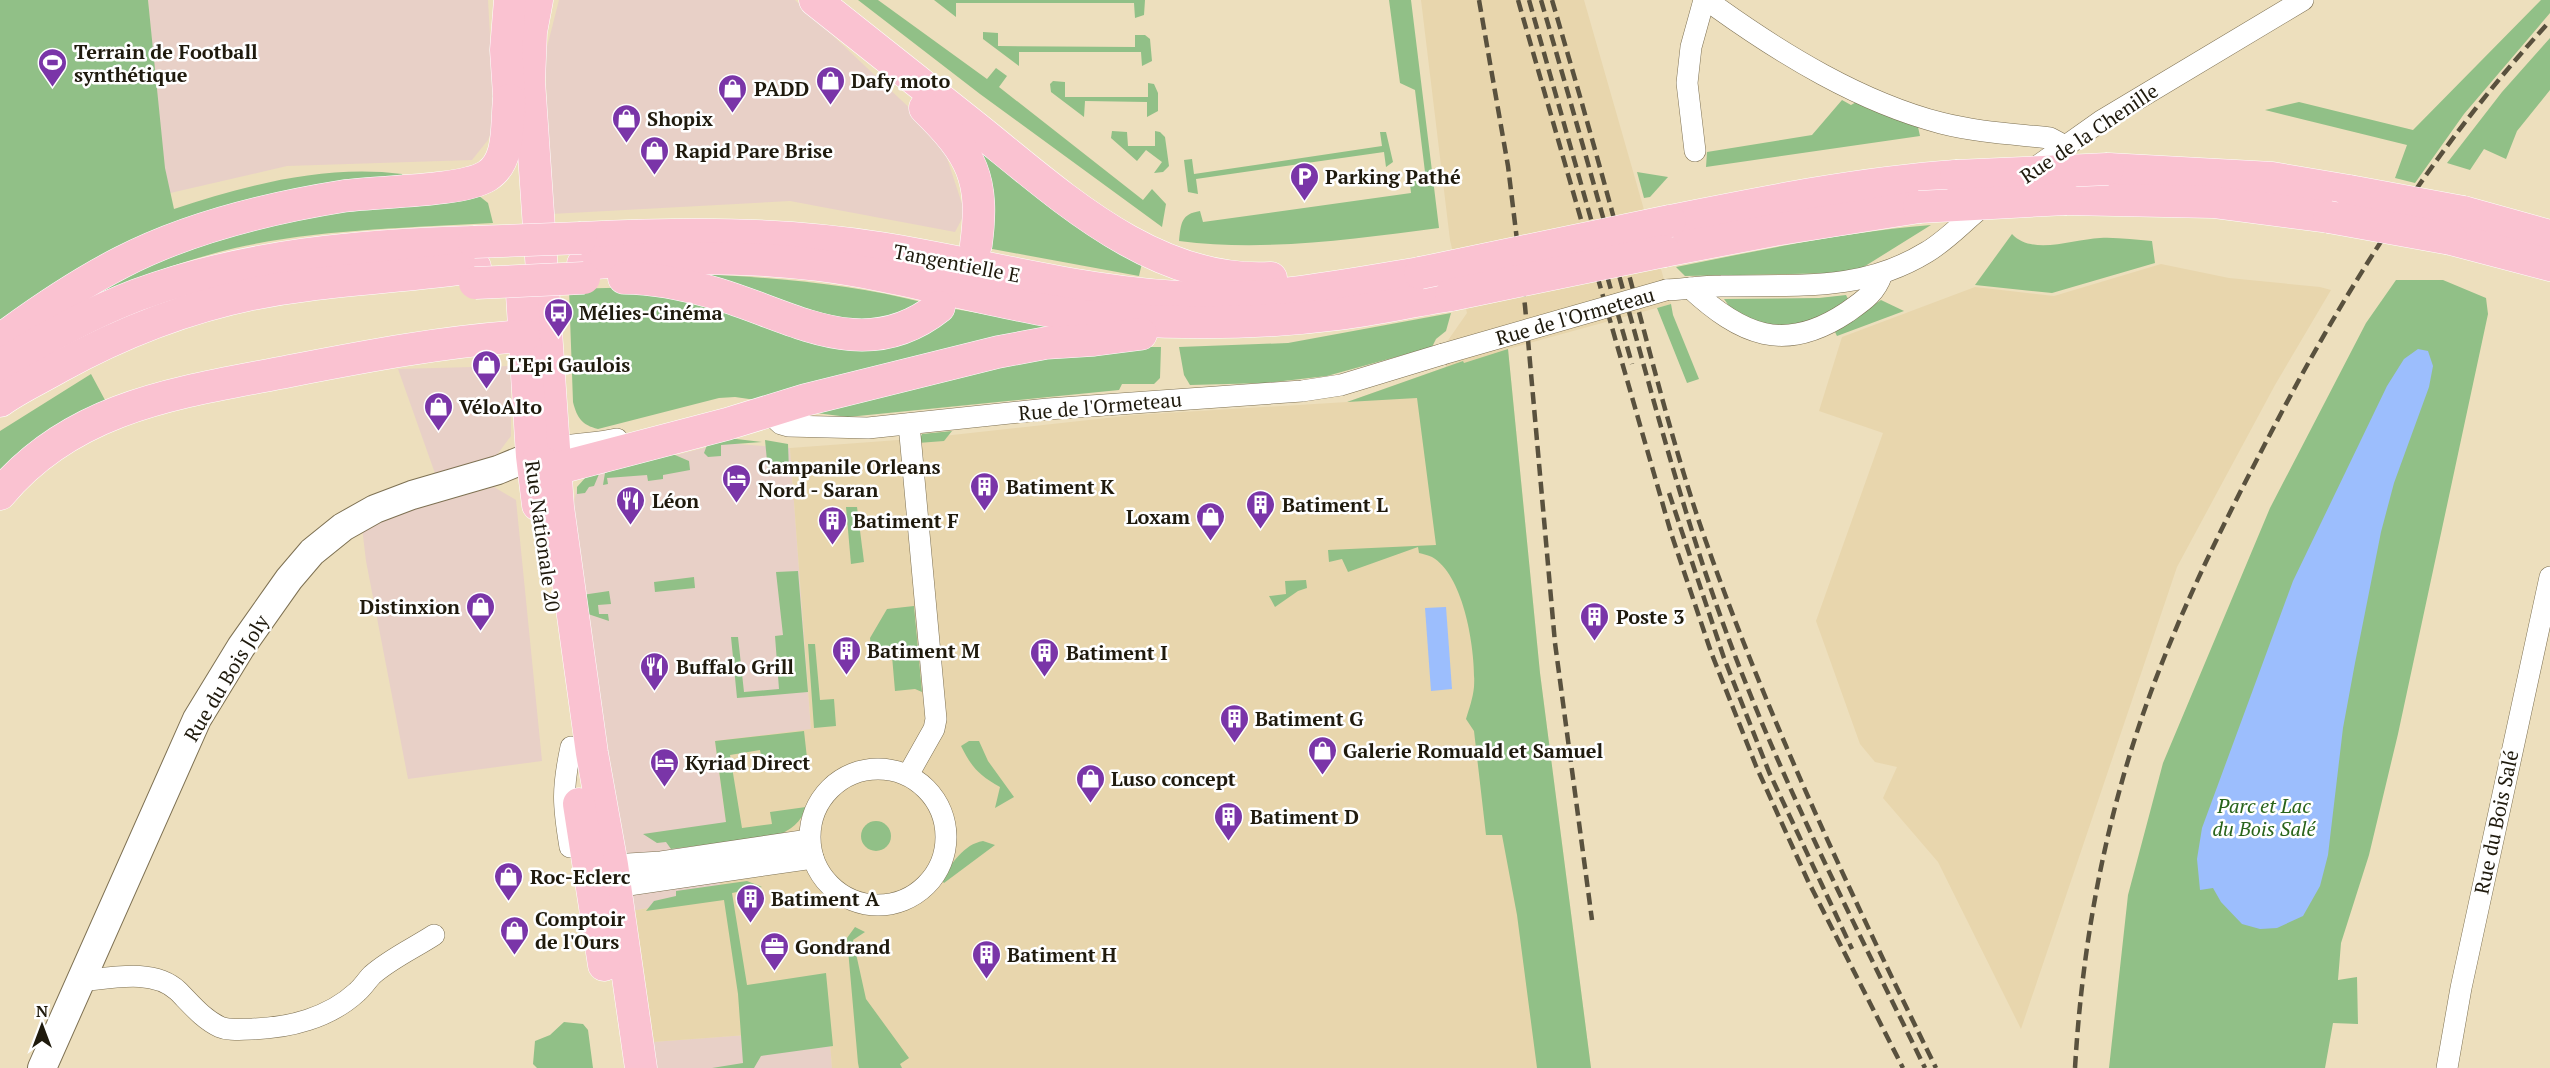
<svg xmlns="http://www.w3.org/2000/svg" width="2550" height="1068" viewBox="0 0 2550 1068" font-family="'PT Serif',serif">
<rect width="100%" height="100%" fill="#eddfbd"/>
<!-- commercial -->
<g fill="#e8d0c7">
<polygon points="148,0 488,0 495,122 488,140 472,160 287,166 166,194"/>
<polygon points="559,0 795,0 917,115 946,155 965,213 955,232 790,201 551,214 545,55"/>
<polygon points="511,366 511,436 496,456 437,479 398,369"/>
<polygon points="723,443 790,448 811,730 715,741 726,822 719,895 632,911 577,570 574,503 577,487 591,473 634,466"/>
<polygon points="494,487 516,500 542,761 408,779 366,561 362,527 400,513"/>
<polygon points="829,1029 832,1068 657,1068 652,1042"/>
</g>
<!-- built -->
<g fill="#e8d6ad">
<polygon points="1421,0 1584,0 1671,304 1508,349 1540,673 1591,1068 832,1068 829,1029 652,1042 632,911 719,895 726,822 715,741 811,729 790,448 925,438 1134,415 1347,402 1446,367 1444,346 1467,313 1450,240"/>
<polygon points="2161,264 2229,278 2320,287 2331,290 2275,385 2177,567 2021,1029 1938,862 1883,798 1897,767 1875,762 1860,744 1816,621 1883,433 1819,411 1842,337 1975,287 2054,296"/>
</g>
<!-- green -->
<g fill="#91c087">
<path d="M0,0H148L165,168L174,209C246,185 326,164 402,174L403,178L346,185L0,326Z"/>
<polygon points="858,0 878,0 987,79 996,68 1007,76 999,87 1143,200 1152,189 1166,204 1162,227 980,94"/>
<polygon points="934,0 1145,0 1144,15 1135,18 1134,3 956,3 956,17"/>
<path d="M1389,0H1411L1439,228C1353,239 1266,252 1179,241C1181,223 1181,214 1200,211L1203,222L1411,193L1409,175L1425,172L1415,90L1400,83Z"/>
<polygon points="2541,0 2550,0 2550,13 2464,114 2415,183 2395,178 2407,145 2265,110 2299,102 2413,130"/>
<polygon points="983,32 998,33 998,46 1135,47 1135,35 1145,35 1150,39 1152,61 1142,66 1141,52 1019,52 1019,66 983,39"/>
<polygon points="2550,38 2550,90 2517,131 2506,159 2484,149 2470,170 2447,163 2502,92"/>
<polygon points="1053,81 1065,82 1065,97 1148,97 1148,83 1154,84 1158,93 1158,111 1147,117 1147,102 1085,101 1084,117 1051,92 1050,84"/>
<polygon points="1842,100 1851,105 1858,101 1918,127 1920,136 1706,167 1707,152 1812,135"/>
<polygon points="1112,131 1127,132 1128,146 1155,146 1155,131 1160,132 1165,137 1169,166 1163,172 1154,173 1162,162 1146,150 1137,161 1111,138"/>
<polygon points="1380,132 1386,132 1393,162 1386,167 1384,152 1196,179 1198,194 1188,192 1184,160 1192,159 1194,174 1382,146"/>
<polygon points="972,133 1142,263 1139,276 987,248"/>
<polygon points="1637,172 1668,177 1650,197 1644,198"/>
<path d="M478,195L488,203L493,223C408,228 319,229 235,248C185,260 137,278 89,297L102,282L287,213Z"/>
<path d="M1931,225L1862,268L1842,273L1685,276L1676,267C1761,250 1845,232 1931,225Z"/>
<path d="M2012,234C2032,256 2074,239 2100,238C2117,237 2135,240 2152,241L2155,263L2052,293L1975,285Z"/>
<path d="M671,273C758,276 842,282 926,303L872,327Z"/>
<polygon points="2396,280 2443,280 2486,298 2488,314 2398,734 2369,855 2341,943 2338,980 2357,977 2358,1024 2333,1023 2325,1068 2109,1068 2128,895 2163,763 2270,508 2366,323"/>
<path d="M643,287L798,333L949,308L1063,328L763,401L735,397L719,398L598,429C582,425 577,418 573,402L569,289Z"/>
<polygon points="1846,295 1848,299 1808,326 1756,326 1729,306 1724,299 1819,298"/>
<polygon points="1881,300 1904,311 1837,336 1835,332"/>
<polygon points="1671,304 1673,315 1699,379 1687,383 1657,308"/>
<polygon points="1451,313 1446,331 1436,339 1432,347 1327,376 1265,383 1190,385 1184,375 1179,347 1288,343"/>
<polygon points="1124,347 1161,347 1160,378 1154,384 1122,384 1119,390 848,417 816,413 973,366"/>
<path d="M1508,349L1540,673L1591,1068H1537L1517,915L1502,835H1486L1474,731L1466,719C1469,709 1473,698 1474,687C1476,653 1465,576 1432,557C1428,555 1423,554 1419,553L1418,547L1348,572L1342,559L1329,562L1328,550L1436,545L1417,398L1347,402L1463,361L1464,363Z"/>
<polygon points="91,374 105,400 63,422 0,475 0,431"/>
<polygon points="952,431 944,441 918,443 922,434"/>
<polygon points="728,438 762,442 721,445 721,456 708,457 704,453 707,445"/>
<polygon points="765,440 788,444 789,471 768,471"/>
<polygon points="668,452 689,461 690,470 663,475 663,479 648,481 647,475 607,478 608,484 603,485 605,473 641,459"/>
<polygon points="599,474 594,486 589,487 585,493 577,494 577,487 586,477"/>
<polygon points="846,507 857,507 864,562 851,564"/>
<polygon points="798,571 808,692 737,698 731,637 738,637 744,692 779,689 775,636 783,635 776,572"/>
<polygon points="694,577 695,588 655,592 654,582"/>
<polygon points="1306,580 1307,588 1298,591 1275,607 1269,596 1286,594 1285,581"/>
<polygon points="609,591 611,604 598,605 599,614 608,614 609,621 585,613 582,595"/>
<polygon points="914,606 922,692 915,689 895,691 892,656 872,658 870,638 887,609"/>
<polygon points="808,644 815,644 820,700 834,699 836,726 814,728"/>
<path d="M804,731L807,758L763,766L760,750L730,755L742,828L772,824L770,812L806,807C802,822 790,830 777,836L671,849L666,842L657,843L643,834L726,822L715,741Z"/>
<path d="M969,741H979L988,761L1014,797L995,808L1000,787C979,775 972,768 961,746Z"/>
<circle cx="876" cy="836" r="15"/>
<path d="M983,841L995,845L944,883L941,880C951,864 964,844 983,841Z"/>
<polygon points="747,881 762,887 732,893 747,985 826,973 833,1046 761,1056 754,1068 712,1068 743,1063 738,994 724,900 646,911 654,901 676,896 676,891"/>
<polygon points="855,927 865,932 853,940 866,999 909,1058 900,1064 902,1068 859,1068 858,1063 847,938"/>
<polygon points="564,1022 583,1024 588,1030 593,1068 537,1068 533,1064 535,1041 550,1035"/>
</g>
<!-- water -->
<g fill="#9cbefd">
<polygon points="2418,349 2428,351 2433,366 2429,387 2394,483 2381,532 2355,663 2343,728 2328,855 2320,886 2303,916 2277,928 2260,929 2242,924 2221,902 2213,888 2200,890 2197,859 2202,828 2293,581 2387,386 2404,359"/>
<polygon points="1446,607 1452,689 1431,691 1425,608"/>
</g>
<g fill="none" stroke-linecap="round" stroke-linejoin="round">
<defs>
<g id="street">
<path d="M1710,0L1715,6C1782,54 1860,102 1941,123C1976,132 2014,134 2050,138L2065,146"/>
<polyline points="1695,151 1687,83 1691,47 1704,0"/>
<polyline points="2029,172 2101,121 2303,0"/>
<path d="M1690,288C1741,335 1784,354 1846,313C1863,301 1875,294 1882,274"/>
<path d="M1666,290C1684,289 1703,286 1721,286C1795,284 1860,293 1927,252C1949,239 1966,219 1987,203"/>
<polyline points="759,412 768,412 781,424 788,426 868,428 1048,409 1302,391 1341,385 1443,354"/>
<path d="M542,452C566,442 592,445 617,439"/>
<circle cx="878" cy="837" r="68"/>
<polyline points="908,775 934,729 936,719 909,424"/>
<path d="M570,847C563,805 562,789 571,747"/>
<polyline points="600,870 612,865 661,862 809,840"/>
<polyline points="604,882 615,887 813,858"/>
<path d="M81,981C111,978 154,968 178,991C191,1004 203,1019 220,1027C229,1031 241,1029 252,1029C289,1028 329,1018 357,992C363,987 367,980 372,975C390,959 414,948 434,935"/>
<polyline points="2447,1068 2461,988 2550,577"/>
</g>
<polyline id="secondary" points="42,1068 197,719 241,647 289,579 312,552 343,527 375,509 412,495 498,470 532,456"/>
<g id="primary">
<polyline points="537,0 531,32 529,81 558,507 592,753 612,865 641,1068"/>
<path d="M815,0C868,42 922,85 975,127C1060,195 1154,285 1271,278"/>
<path d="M925,108C972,154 985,179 976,245"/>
<polyline points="510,110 506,50 510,0"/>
<polyline points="2108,169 2272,178 2349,191"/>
<polyline points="2066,199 2213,202 2329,217"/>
<polyline points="2463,212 2550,236"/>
<path d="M1670,221C1765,202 1859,183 1956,176"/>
<path d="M581,238C685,233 777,232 880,248C988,265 1093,296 1203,298C1276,299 1349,285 1420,273"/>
<polyline points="2451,239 2550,265"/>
<polyline points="1664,251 1774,230 1919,207"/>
<path d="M583,264C661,257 740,255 818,265C922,278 1022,314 1126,320C1196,324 1269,323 1339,314C1376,309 1413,301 1451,295"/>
<path d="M624,278C656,278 687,285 718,294C794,317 865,366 939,307"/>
<polyline points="522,294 532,456 538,505"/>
<path d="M0,340C39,311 79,284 122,262C190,227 269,208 344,196C378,191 461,192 487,176C511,161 506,125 509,100"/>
<path d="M0,366C43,339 90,313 137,295C245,255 360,245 474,242"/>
<path d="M0,401C18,388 40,378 59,367C135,325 221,295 308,285C363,278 419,275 475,267"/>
<polyline points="538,460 555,469 727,424 805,400 998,352 1046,343 1094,340 1141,334"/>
<path d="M0,494C75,404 183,392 290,371C367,356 446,341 524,336"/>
<polyline points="579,804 604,965"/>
</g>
</defs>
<!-- street casing -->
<use href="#street" stroke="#7d7052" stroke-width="22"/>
<!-- secondary casing -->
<use href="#secondary" stroke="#7d7052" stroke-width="30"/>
<!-- primary casing -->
<use href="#primary" stroke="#fff" stroke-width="33"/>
<!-- street -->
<use href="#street" stroke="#fff" stroke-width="21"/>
<!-- secondary -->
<use href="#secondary" stroke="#fff" stroke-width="28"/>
<!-- primary -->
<use href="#primary" stroke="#fac2d1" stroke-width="32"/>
<!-- rail -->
<g stroke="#59513e" stroke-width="4.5" stroke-dasharray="12 6" stroke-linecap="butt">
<polyline points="1479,0 1508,166 1525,306 1555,643 1592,920"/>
<polyline points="1518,0 1671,533 1711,652 1756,766 1808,881 1903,1068"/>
<polyline points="1529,0 1632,364"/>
<path d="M1541,0C1571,103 1600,205 1628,308C1660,424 1691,540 1734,653C1788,795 1858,931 1925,1068"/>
<path d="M1552,0C1580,95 1607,191 1632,286C1655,371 1676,456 1705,539C1769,721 1851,895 1936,1068"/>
<polyline points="1669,493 1724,658 1769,772 1852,949"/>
<path d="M2075,1068C2082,948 2103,831 2142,717C2177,615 2226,518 2276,423C2351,279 2440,141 2550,21"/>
</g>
<defs>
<polyline id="street-bridge" points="1443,354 1666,290"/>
<g id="primary-bridge">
<polyline points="1956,176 2108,169"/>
<polyline points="2349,191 2463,212"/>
<polyline points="1919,207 2066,199"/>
<polyline points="2329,217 2451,239"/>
<polyline points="474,242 581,238"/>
<polyline points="1420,273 1670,221"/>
<polyline points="475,283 584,278"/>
<polyline points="1451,295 1664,251"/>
</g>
</defs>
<!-- street-bridge casing -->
<use href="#street-bridge" stroke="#7d7052" stroke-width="22" stroke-linecap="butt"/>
<!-- primary-bridge casing -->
<use href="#primary-bridge" stroke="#fff" stroke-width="33" stroke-linecap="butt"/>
<!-- street-bridge -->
<use href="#street-bridge" stroke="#fff" stroke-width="21"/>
<!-- primary-bridge -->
<use href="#primary-bridge" stroke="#fac2d1" stroke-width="32"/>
</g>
<!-- icons -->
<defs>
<symbol id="stadium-pin" viewBox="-11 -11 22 30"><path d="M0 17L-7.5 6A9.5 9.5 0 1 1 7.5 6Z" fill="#7a35a8" stroke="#fff"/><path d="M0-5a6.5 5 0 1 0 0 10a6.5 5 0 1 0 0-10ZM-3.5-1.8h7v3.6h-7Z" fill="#fff"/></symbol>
<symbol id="shop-pin" viewBox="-11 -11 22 30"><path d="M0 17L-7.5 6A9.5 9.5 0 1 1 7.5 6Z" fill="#7a35a8" stroke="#fff"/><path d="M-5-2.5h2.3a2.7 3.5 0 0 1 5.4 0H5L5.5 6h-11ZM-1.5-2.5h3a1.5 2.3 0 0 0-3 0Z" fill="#fff"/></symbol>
<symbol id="parking-pin" viewBox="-11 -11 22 30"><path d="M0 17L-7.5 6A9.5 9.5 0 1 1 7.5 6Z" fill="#7a35a8" stroke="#fff"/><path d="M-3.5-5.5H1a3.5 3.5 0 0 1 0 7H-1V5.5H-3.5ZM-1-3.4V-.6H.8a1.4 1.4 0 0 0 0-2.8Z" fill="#fff"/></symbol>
<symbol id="bus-pin" viewBox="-11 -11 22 30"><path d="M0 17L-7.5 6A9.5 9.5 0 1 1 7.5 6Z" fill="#7a35a8" stroke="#fff"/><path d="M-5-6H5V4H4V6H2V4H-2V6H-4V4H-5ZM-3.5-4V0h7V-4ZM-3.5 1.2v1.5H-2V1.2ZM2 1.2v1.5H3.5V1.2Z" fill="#fff"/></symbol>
<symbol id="hotel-pin" viewBox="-11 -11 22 30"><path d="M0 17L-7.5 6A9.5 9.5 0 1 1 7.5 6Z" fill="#7a35a8" stroke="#fff"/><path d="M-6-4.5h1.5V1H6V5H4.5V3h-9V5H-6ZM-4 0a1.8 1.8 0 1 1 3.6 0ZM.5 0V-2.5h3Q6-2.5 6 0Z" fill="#fff"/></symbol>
<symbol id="building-pin" viewBox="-11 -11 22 30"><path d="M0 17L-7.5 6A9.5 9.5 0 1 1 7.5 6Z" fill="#7a35a8" stroke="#fff"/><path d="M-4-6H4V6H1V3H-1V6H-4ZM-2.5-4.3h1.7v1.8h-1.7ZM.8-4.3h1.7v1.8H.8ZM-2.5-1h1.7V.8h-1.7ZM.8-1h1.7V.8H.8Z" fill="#fff"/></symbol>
<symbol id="restaurant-pin" viewBox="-11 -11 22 30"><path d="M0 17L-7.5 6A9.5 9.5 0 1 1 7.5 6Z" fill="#7a35a8" stroke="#fff"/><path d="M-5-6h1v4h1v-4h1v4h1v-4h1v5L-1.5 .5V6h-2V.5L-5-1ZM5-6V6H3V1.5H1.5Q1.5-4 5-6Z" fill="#fff"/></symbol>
<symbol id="office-pin" viewBox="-11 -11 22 30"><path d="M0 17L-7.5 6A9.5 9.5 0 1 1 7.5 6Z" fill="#7a35a8" stroke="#fff"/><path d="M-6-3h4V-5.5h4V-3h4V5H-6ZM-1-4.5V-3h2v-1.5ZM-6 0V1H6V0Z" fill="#fff"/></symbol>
</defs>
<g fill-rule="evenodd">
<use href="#stadium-pin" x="36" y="46" width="33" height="45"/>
<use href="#shop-pin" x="814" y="64" width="33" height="45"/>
<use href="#shop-pin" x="716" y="72" width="33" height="45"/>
<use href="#shop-pin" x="610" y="102" width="33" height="45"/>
<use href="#shop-pin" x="638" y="134" width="33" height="45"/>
<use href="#parking-pin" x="1288" y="160" width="33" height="45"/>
<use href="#bus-pin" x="542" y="296" width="33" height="45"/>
<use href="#shop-pin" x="470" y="348" width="33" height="45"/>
<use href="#shop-pin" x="422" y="390" width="33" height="45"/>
<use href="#hotel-pin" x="720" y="462" width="33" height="45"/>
<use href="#building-pin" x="968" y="470" width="33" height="45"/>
<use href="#restaurant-pin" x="614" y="484" width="33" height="45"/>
<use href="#building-pin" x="1244" y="488" width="33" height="45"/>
<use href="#shop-pin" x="1194" y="500" width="33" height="45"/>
<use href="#building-pin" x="816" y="504" width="33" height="45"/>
<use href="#shop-pin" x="464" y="590" width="33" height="45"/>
<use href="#building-pin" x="1578" y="600" width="33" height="45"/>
<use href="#building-pin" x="830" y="634" width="33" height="45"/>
<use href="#building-pin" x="1028" y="636" width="33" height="45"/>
<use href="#restaurant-pin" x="638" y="650" width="33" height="45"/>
<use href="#building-pin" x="1218" y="702" width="33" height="45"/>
<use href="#shop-pin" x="1306" y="734" width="33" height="45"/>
<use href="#hotel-pin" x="648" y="746" width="33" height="45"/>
<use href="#shop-pin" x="1074" y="762" width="33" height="45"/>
<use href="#building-pin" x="1212" y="800" width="33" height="45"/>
<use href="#shop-pin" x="492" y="860" width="33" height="45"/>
<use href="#building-pin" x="734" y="882" width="33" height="45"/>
<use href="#shop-pin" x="498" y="914" width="33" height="45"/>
<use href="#office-pin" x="758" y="930" width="33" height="45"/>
<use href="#building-pin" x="970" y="938" width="33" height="45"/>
</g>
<g text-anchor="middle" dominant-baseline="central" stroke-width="5" stroke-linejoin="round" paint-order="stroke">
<!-- poi labels -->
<g font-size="20" font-weight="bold" fill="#1f1a0d" stroke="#fff" text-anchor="start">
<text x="74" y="51">Terrain de Football<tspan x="74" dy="23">synthétique</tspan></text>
<text x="851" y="80">Dafy moto</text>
<text x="754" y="88">PADD</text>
<text x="647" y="118">Shopix</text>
<text x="675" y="150">Rapid Pare Brise</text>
<text x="1325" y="176">Parking Pathé</text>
<text x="579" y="312">Mélies-Cinéma</text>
<text x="508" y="364">L'Epi Gaulois</text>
<text x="459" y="406">VéloAlto</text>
<text x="758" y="466">Campanile Orleans<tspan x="758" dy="23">Nord - Saran</tspan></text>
<text x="1006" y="486">Batiment K</text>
<text x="652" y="500">Léon</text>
<text x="1282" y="504">Batiment L</text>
<text x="1190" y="516" text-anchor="end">Loxam</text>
<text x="853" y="520">Batiment F</text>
<text x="460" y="606" text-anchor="end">Distinxion</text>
<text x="1616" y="616">Poste 3</text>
<text x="867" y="650">Batiment M</text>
<text x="1066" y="652">Batiment I</text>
<text x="676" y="666">Buffalo Grill</text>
<text x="1255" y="718">Batiment G</text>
<text x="1343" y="750">Galerie Romuald et Samuel</text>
<text x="685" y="762">Kyriad Direct</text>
<text x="1111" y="778">Luso concept</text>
<text x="1250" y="816">Batiment D</text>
<text x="530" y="876">Roc-Eclerc</text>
<text x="771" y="898">Batiment A</text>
<text x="535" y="918">Comptoir<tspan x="535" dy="23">de l'Ours</tspan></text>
<text x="795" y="946">Gondrand</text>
<text x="1007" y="954">Batiment H</text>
</g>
<!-- street labels -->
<g font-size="20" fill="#1f1a0d" stroke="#fff">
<text transform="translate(2089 133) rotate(-34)">Rue de la Chenille</text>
<text transform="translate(957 263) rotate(11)">Tangentielle E</text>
<text transform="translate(1575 316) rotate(-16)">Rue de l'Ormeteau</text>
<text transform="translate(1100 406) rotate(-5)">Rue de l'Ormeteau</text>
<text transform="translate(543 536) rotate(82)">Rue Nationale 20</text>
<text transform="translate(226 678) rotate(-59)">Rue du Bois Joly</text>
<text transform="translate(2496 822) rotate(-78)">Rue du Bois Salé</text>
</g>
<!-- park labels -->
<g font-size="20" font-style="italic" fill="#29641b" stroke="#fff">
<text x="2264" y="805">Parc et Lac<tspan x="2264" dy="23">du Bois Salé</tspan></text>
</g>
</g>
<!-- north arrow -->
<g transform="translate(42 1026)" stroke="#ffffff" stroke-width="4.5" paint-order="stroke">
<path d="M0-4.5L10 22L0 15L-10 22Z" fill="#1f1a0d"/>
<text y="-9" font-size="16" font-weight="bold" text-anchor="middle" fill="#1f1a0d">N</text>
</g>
</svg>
